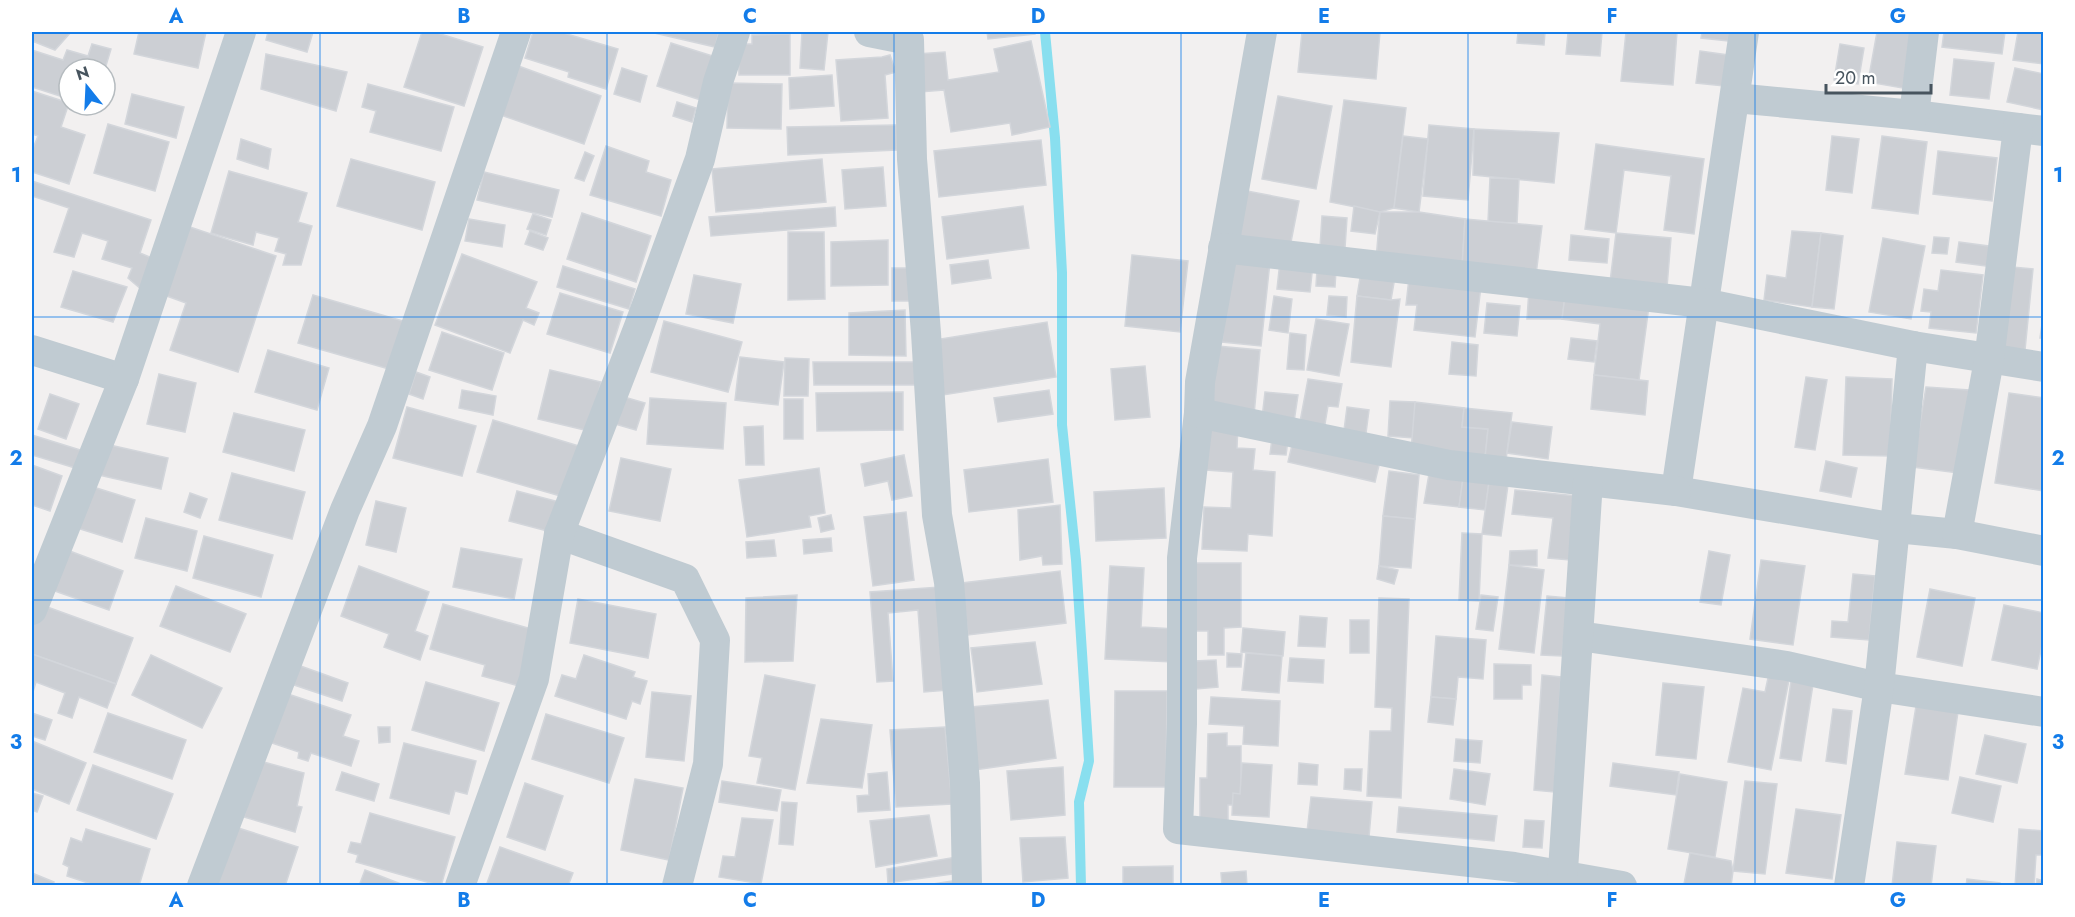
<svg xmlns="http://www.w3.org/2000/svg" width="2075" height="917" viewBox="0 0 2075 917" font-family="Jost,sans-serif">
<rect width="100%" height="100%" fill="#f2f0f0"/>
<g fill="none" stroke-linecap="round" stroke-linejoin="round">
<!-- stream -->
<polyline stroke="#89dfef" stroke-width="10" points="1045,32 1055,138 1062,273 1062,425 1076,560 1089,761 1079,802 1081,886"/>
</g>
<!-- building -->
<g fill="#cccfd4" stroke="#d3d6db" stroke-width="1.5">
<polygon points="32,32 71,32 55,50 32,41"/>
<polygon points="139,32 206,32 198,68 134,54"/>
<polygon points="268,32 313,32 307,52 266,40"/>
<polygon points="422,32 434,32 483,47 464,106 404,87"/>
<polygon points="533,32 560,32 618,49 606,89 568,77 569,72 525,58"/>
<polygon points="650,32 719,32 715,47"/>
<polygon points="802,32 828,32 824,70 800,68"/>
<polygon points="987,32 1035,32 1035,34 988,39"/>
<polygon points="1302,32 1380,32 1376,79 1298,72"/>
<polygon points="1518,32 1602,32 1600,56 1566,54 1568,33 1545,32 1544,45 1517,43"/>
<polygon points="1626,32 1677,32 1673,85 1621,81"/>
<polygon points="1702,32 1730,32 1728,41 1701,38"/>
<polygon points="1877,32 1918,32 1908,89 1868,82"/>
<polygon points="1944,32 2005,32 2002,54 1942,47"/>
<polygon points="2018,32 2044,32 2044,64 2013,60"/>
<polygon points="790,34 790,75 739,75 738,44 752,44 752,35"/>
<polygon points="1031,41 1050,127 1012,135 1010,123 951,132 944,90 920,92 917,54 945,52 948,80 999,72 994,49"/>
<polygon points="671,43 719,58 704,101 657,86"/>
<polygon points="92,44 111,49 105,69 69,69 69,99 32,87 32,50 63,60 67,50 88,56"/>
<polygon points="1840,44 1864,48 1858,84 1834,80"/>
<polygon points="1700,51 1728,55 1724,86 1696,83"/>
<polygon points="266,54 347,72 336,111 261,89"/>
<polygon points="890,55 896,72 885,75 888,118 841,121 836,60 882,57"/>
<polygon points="1954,59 1994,63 1989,99 1950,95"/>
<polygon points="513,64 601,96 584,144 495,113"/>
<polygon points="622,68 647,76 640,102 614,94"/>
<polygon points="2015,68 2044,74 2044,110 2007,102"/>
<polygon points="832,75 834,106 790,109 789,78"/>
<polygon points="728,83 782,84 781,129 727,128"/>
<polygon points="368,84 454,107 441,151 370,132 376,111 362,107"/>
<polygon points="32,91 69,103 61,127 85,135 69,184 32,172 32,151 38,136 32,134"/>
<polygon points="132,94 184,107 176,138 125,124"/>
<polygon points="1278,96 1332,106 1316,189 1262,179"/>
<polygon points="1344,100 1406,108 1394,208 1380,212 1330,202"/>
<polygon points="677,102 696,108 692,122 673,116"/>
<polygon points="108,124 169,142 155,191 94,173"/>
<polygon points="896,125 897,150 788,155 787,127"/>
<polygon points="1429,125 1474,129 1468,200 1423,196"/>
<polygon points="1474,129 1559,133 1554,183 1473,175"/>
<polygon points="1403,136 1428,139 1419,212 1394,208"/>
<polygon points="1832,136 1859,139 1852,193 1826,190"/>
<polygon points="1882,136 1927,142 1918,214 1872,208"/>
<polygon points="241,139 271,149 268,169 237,159"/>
<polygon points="1041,140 1046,185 939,197 934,151"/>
<polygon points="1596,144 1704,159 1694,234 1664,230 1671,176 1624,170 1616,233 1585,229"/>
<polygon points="606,146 649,161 646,172 671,180 661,216 590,195"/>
<polygon points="1938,151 1997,158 1992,201 1933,194"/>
<polygon points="585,152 594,156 584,181 575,178"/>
<polygon points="351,159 435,182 422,230 337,206"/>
<polygon points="822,159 826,202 716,212 712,169"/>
<polygon points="883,167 886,206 845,209 842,170"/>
<polygon points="229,171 307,193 298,222 312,226 301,265 283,265 286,254 275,251 279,238 256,232 253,245 211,233"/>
<polygon points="484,172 559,190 552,217 477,200"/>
<polygon points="1490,178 1519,179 1517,223 1488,222"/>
<polygon points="32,181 151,220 140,253 152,258 142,290 128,278 132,268 102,259 108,241 82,233 74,257 54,252 69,208 32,196"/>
<polygon points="1247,191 1299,201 1290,247 1239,237"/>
<polygon points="1023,206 1029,248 947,259 942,217"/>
<polygon points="1354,206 1380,212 1375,234 1351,231"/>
<polygon points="835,207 836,226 711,236 709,217"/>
<polygon points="1380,212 1419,212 1465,219 1462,267 1376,260"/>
<polygon points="582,213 651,236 636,282 567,259"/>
<polygon points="533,214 551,220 546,235 527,229"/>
<polygon points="1322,216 1347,218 1345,248 1320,247"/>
<polygon points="469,219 505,225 502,247 465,241"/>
<polygon points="1465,219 1542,226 1536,275 1462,267"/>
<polygon points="187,226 276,256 238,372 170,350 186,303 164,295"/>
<polygon points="530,231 548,238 543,250 525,244"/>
<polygon points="1792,231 1821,233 1812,307 1764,300 1767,275 1786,278"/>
<polygon points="788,232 824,232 825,299 788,300"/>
<polygon points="1616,233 1671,238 1667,287 1610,282"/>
<polygon points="1821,233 1843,236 1834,309 1812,307"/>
<polygon points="1571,235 1609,239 1607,263 1569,260"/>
<polygon points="1934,237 1949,238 1947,254 1932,253"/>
<polygon points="1883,238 1925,246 1911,319 1869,312"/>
<polygon points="888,240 888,285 831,286 831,242"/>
<polygon points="1959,242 1996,247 1993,267 1956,262"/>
<polygon points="462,254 537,282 526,308 539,313 534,325 523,320 510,353 435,325"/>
<polygon points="1132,255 1188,261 1180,332 1125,326"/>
<polygon points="1232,257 1270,262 1261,346 1222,342"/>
<polygon points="988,260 991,278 952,284 950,265"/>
<polygon points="1280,261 1313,264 1310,292 1277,289"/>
<polygon points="563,266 635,289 629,309 557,287"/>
<polygon points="2012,267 2033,269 2025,350 2003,347"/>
<polygon points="892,268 910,268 911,301 892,301"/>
<polygon points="1317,269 1336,270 1335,287 1316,286"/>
<polygon points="1941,270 1983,275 1976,333 1929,328 1931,312 1921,311 1924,289 1938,291"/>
<polygon points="73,271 127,287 113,322 61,307"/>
<polygon points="1361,272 1395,277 1391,300 1357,296"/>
<polygon points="694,275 741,284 733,323 686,314"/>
<polygon points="1409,278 1481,286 1475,337 1414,330 1417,305 1406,305"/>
<polygon points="1529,290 1565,296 1562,319 1527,319"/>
<polygon points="560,293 623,312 610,353 547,334"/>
<polygon points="313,295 403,321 389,369 298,343"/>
<polygon points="1274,296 1292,299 1288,333 1269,330"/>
<polygon points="1329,296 1347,297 1346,317 1327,315"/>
<polygon points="1357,296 1391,300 1400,299 1391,367 1351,362"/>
<polygon points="1565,296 1649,306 1639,380 1594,375 1600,324 1562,319"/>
<polygon points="1487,303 1520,306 1517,336 1484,333"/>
<polygon points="905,310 906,356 849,355 849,313"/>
<polygon points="2044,310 2044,338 2040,338"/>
<polygon points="1316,319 1349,324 1339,376 1307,370"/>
<polygon points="664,321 742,342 728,392 651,372"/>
<polygon points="1047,322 1056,377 943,395 934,340"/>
<polygon points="442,332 504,353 492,390 429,370"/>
<polygon points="1290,333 1306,335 1304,370 1287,369"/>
<polygon points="1571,338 1597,341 1594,362 1568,359"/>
<polygon points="1452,342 1478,345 1476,376 1449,374"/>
<polygon points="1217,346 1260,350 1254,415 1210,411"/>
<polygon points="268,350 329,368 317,410 255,392"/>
<polygon points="740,357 784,362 778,405 735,400"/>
<polygon points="785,358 809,359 808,396 784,396"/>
<polygon points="813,362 916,362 917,385 814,385"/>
<polygon points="1145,366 1150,417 1115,420 1111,369"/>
<polygon points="550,370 601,382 589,431 538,419"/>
<polygon points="416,372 430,377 423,399 409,394"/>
<polygon points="159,374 196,383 185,432 147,424"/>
<polygon points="1594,375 1648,381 1645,415 1591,409"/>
<polygon points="1806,377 1827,380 1815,450 1795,447"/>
<polygon points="1846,377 1892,379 1890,456 1843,455"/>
<polygon points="1308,379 1342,384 1338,407 1328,406 1324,430 1299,427"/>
<polygon points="1926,387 1969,390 1958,473 1913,467"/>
<polygon points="462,390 496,396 493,415 459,408"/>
<polygon points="1049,390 1053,414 998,422 994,398"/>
<polygon points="903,392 903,430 817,431 816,393"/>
<polygon points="1265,392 1298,395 1294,422 1262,418"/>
<polygon points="2009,393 2044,398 2044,491 1995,483"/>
<polygon points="50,394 79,404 66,439 38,429"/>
<polygon points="624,397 645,403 636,430 615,424"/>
<polygon points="650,398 726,403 723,449 647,444"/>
<rect x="784" y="399" width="19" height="40"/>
<polygon points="1390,401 1415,402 1414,438 1388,436"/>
<polygon points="1415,402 1464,408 1462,427 1488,429 1485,458 1411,451"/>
<polygon points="407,407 476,426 462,476 393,458"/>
<polygon points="1347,407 1369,410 1365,441 1343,438"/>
<polygon points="1464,408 1512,413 1506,460 1485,458 1488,429 1462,427"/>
<polygon points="234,413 305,430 294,471 223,452"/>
<polygon points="493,420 579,446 564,497 477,472"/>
<polygon points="1208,422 1238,423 1237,448 1255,449 1253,470 1275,472 1272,536 1248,534 1247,551 1202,549 1204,507 1231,508 1233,472 1206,470"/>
<polygon points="1512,422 1552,427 1548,459 1507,453"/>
<polygon points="763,426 764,465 746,465 744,427"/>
<polygon points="1273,431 1289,433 1286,455 1270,454"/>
<polygon points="32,435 90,453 85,471 32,455"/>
<polygon points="1293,441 1380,461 1375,482 1288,462"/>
<polygon points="101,443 168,458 161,489 94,474"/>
<polygon points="904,455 912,496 892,500 888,481 865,486 861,464"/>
<polygon points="621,458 671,469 660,521 609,511"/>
<polygon points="1048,459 1053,502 969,512 964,470"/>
<polygon points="1826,461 1857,468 1851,497 1820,491"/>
<polygon points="32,465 62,476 50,511 32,505"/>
<polygon points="819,468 825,513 809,516 811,527 747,537 739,480"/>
<polygon points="1389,471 1419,475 1415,519 1383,516"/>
<polygon points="232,473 305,492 292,539 219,520"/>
<polygon points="1429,474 1463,478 1459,507 1424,503"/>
<polygon points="1463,478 1489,482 1485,510 1459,507"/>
<polygon points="1489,482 1508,485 1501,536 1482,534"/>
<polygon points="90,486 135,500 122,542 77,528"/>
<polygon points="1164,488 1166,538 1096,541 1094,492"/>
<polygon points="1515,490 1577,496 1570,560 1548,558 1553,518 1512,514"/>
<polygon points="517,491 567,504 559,534 509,521"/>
<polygon points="190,493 207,499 200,518 184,512"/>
<polygon points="376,501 406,508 396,552 366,545"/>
<polygon points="1060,505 1062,564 1043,565 1042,556 1020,560 1018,510"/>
<polygon points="906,512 914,580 873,586 864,517"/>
<polygon points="831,515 834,529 821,532 818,518"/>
<polygon points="1383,516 1415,519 1411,568 1379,566"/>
<polygon points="146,518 197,531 187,571 135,558"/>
<polygon points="1462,533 1482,534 1479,601 1459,600"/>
<polygon points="204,536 273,555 261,597 193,578"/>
<polygon points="831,538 832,551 804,554 803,540"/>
<polygon points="774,540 776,556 747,558 746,542"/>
<polygon points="461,548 522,559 514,599 453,587"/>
<polygon points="67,550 123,571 109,610 52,590"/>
<polygon points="1537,550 1537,566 1509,565 1510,551"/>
<polygon points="1709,551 1730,555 1721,605 1700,602"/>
<polygon points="1761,560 1805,566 1793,645 1750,639"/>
<polygon points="1195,563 1241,563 1241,627 1224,628 1224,655 1208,655 1208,631 1195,631"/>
<polygon points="1509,565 1544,570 1534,653 1499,649"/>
<polygon points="359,566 429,592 415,631 428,636 420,660 384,647 389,634 341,616"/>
<polygon points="1110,566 1144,568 1141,627 1176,629 1174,662 1105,659"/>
<polygon points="1379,566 1398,570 1394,584 1377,579"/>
<polygon points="1060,571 1066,623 968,635 962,583"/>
<polygon points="1853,574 1875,576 1869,640 1831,637 1832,621 1848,622"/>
<polygon points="176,586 246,614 230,652 160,626"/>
<polygon points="940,587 948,690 924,692 918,610 888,613 893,681 877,682 870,592"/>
<polygon points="1930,589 1975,598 1962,666 1917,657"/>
<polygon points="797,595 793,661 745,662 746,598"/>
<polygon points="1481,595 1498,597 1493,631 1476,629"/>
<polygon points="1547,596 1568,598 1562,656 1541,655"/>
<polygon points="1379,598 1409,599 1401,798 1367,796 1370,731 1391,731 1392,708 1375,707"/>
<polygon points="578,599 656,614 648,658 570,643"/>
<polygon points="39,604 133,638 116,684 32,654 32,624"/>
<polygon points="443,604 535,630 519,686 482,676 485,665 430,649"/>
<polygon points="2004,605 2044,613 2044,636 2037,669 1992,660"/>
<polygon points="1300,616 1327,618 1325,647 1298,646"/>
<rect x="1350" y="620" width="19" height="33"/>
<polygon points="1243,628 1285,632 1283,656 1241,652"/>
<polygon points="1436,636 1486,640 1483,679 1458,677 1456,699 1431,697"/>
<polygon points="1035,642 1042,684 977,692 971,648"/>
<polygon points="1227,653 1242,654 1241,667 1227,667"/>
<polygon points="1246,653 1282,656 1279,693 1242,690"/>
<polygon points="32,654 116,684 107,708 79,697 72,718 58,713 65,693 36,682 32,695"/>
<polygon points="151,655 222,688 202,728 132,695"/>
<polygon points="584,655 635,672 633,677 647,681 640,704 632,701 626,719 555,696 562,675 576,679"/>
<polygon points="1290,658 1324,660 1323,683 1288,681"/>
<polygon points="1216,660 1218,687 1196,689 1194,661"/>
<polygon points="295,664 348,683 342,701 288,683"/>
<polygon points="1494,664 1531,665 1531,685 1522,685 1522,699 1494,699"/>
<polygon points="1792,674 1814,678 1801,761 1780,758"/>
<polygon points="765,675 815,685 795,790 757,783 762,758 749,756"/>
<polygon points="1542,675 1561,677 1554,792 1534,790"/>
<polygon points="1790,675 1771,770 1728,762 1743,688 1765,692 1768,678"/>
<polygon points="426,682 499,703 484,751 412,730"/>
<polygon points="1663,683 1704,687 1696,759 1656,755"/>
<polygon points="1115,691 1167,691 1166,787 1114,787"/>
<polygon points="282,692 351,715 343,736 359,741 351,766 311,753 308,761 298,758 299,752 266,741"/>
<polygon points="652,692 691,696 684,761 646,757"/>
<polygon points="1211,697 1280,701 1278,746 1243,744 1244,726 1209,724"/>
<polygon points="1431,697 1456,699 1453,725 1428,722"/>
<polygon points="1048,700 1056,758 975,770 971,707"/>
<polygon points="1916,706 1958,712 1948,780 1905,774"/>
<polygon points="1833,709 1852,711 1846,764 1826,761"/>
<polygon points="32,713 52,720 45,740 32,736"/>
<polygon points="108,713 186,740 172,779 94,752"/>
<polygon points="546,714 624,738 609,783 532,759"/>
<polygon points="821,719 872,725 862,788 807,783"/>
<polygon points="378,727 390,727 390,742 379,743"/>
<polygon points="945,727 952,804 896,807 890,730"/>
<polygon points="1227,733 1227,746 1241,746 1241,795 1234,795 1234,805 1228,805 1228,821 1200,820 1200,778 1207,778 1208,734"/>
<polygon points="1985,735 2026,744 2017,783 1976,774"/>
<polygon points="1456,739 1482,741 1480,763 1454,761"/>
<polygon points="32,741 86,763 69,804 32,789"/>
<polygon points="404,743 476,761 467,794 455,791 449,814 390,798"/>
<polygon points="260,761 304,773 297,806 302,807 295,832 244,817"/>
<polygon points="1242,763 1272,765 1269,817 1232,815 1233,793 1240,794"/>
<polygon points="1299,763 1318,765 1317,785 1298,784"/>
<polygon points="1613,763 1679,772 1676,795 1610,786"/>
<polygon points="93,765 173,794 156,839 77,810"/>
<polygon points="1063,767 1065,815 1011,820 1007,771"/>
<polygon points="1345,769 1362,769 1361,791 1344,789"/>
<polygon points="1454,769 1490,774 1485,805 1450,799"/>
<polygon points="342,772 379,784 374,801 336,790"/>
<polygon points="887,772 890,810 858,812 857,796 869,795 868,774"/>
<polygon points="1680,774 1727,782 1715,857 1668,849"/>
<polygon points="1960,777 2001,786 1993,822 1952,813"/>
<polygon points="635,779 683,788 669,860 621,850"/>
<polygon points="722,781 781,790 777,811 719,802"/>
<polygon points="1745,781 1777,784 1765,874 1733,871"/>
<polygon points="525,783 563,796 545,850 507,837"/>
<polygon points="32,793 43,796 37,812 32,810"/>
<polygon points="1311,797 1372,802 1369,837 1307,832"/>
<polygon points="782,802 797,803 793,845 779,844"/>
<polygon points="1399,807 1497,816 1494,841 1397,832"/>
<polygon points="1796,809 1841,815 1832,879 1786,873"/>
<polygon points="370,813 455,837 441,886 356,862 358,855 348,852 351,842 361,844"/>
<polygon points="929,815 937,856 876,867 870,821"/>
<polygon points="742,818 773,820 761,884 719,877 723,856 735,857"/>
<polygon points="1525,820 1544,821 1542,848 1523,847"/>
<polygon points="232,826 298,847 285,886 212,886"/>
<polygon points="86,829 150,849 139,886 97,886 67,876 69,867 63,864 71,838 82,842"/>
<polygon points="2019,829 2044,831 2044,855 2036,855 2034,886 2015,886"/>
<polygon points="1065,837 1068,878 1023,882 1020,838"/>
<polygon points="1897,842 1936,846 1931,886 1892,886"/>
<polygon points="500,847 573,873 568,886 486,886"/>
<polygon points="1690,853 1731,861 1733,871 1731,886 1684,884"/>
<polygon points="956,857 959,873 888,883 887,869"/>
<polygon points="1173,866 1173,886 1123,886 1123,867"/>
<polygon points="365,870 406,886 359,886"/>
<polygon points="1246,871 1247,886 1222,886 1221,873"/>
<polygon points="32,873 54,882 53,886 32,886"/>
<polygon points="1967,879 2000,883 2000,886 1966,886"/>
<polygon points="2037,879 2044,881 2044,886 2036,886"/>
<polygon points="958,880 959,886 920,886"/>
</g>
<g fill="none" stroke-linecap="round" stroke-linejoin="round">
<!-- minor -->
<g stroke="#c0cbd2" stroke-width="30">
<polyline points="869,32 909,40 912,159 926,333 937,515 949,582 965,783 967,886"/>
<polyline points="1262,32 1200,382 1199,413 1182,558 1182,724 1178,829 1514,867 1622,886"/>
<polyline points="1744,32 1676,491 1896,528 1957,534 2044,551"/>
<polyline points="1735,98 1914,115 2044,131"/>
<polyline points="1914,115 1924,32"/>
<polyline points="1223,248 1703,303 1913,346 2044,367"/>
<polyline points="32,350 124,379"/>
<polyline points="1199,413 1449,465 1676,491"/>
<polyline points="559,534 685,579 715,640 708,764 677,886"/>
<polyline points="1957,534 1989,360 2018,128"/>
<polyline points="32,610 124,379 241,32"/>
<polyline points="1579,636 1787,666 1879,687 2044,712"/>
<polyline points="202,886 345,510 382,426 516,32"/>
<polyline points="460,886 534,679 559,534 640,324 700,159 718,82 735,32"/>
<polyline points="1562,886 1588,481"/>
<polyline points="1849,886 1879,687 1913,346"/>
</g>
</g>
<!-- grid -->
<path fill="none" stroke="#137ce9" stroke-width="1.5" stroke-opacity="0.55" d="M320,32V886M607,32V886M894,32V886M1181,32V886M1468,32V886M1755,32V886M32,317H2044M32,600H2044"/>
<!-- border -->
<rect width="2075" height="917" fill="none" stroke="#ffffff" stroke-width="66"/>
<!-- north arrow -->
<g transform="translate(87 87) rotate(342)"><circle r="28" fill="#ffffff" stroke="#b5bbbf" stroke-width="1.5"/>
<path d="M0-4.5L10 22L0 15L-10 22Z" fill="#137ce9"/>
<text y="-9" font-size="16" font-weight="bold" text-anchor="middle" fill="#47545e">N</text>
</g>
<!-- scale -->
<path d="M1826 84v9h105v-9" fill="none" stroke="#47545e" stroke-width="3"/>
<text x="1835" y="84" font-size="18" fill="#47545e" stroke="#ffffff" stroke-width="4.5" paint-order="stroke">20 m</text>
<rect x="33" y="33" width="2009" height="851" fill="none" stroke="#137ce9" stroke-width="2"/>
<g font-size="20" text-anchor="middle" font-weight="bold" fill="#137ce9">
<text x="176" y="23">A</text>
<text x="464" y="23">B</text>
<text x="750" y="23">C</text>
<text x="1038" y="23">D</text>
<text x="1324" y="23">E</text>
<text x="1612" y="23">F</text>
<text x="1898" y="23">G</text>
<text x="16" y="182">1</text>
<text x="2058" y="182">1</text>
<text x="16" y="465">2</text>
<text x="2058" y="465">2</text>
<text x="16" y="749">3</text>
<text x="2058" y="749">3</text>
<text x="176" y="907">A</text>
<text x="464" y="907">B</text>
<text x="750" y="907">C</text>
<text x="1038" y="907">D</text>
<text x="1324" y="907">E</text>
<text x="1612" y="907">F</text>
<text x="1898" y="907">G</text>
</g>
</svg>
